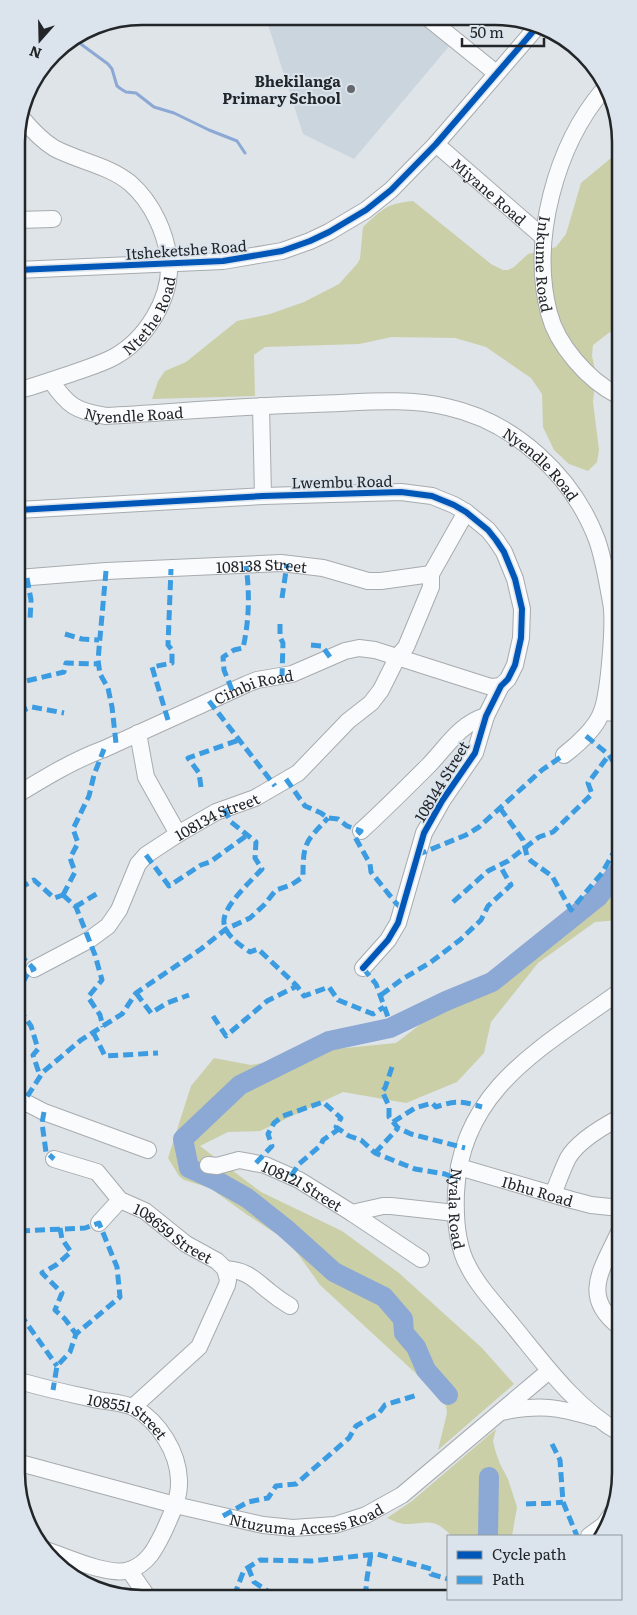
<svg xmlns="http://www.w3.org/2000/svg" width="637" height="1615" viewBox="0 0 637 1615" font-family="Literata,serif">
<rect width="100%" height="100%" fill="#dfe4e8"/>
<!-- built -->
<polygon fill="#cbd5dd" points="269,17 416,18 451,44 354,159 303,134 266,18"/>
<!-- green -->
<g fill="#cacfa8">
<path d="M617,153V334L610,332L593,345L592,356L596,373L593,402L599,450L597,462L588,471L569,464L554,450L543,427L542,394L531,378L486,347L455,338L392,337L359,344L265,347L254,355L255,396L152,399L158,381L165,371L186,362L237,321L270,314L304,302L339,284L357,264L360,259L363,227C383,209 385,204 413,201L491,264L503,270H508L514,267L528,254L556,247L566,234L581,183Z"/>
<polygon points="619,855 619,920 595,922 538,963 491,1022 484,1053 457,1082 406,1103 343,1092 260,1131 228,1132 200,1146 261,1192 342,1231 399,1273 482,1348 514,1384 438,1450 447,1413 446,1406 436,1392 320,1285 298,1254 284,1239 246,1214 210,1188 184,1180 179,1176 168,1158 191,1086 214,1058 251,1065 335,1049 396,1043 596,890"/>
<path d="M496,1429L493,1441L496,1453L500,1464L508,1479L517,1507L512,1536H452C431,1516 430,1524 405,1524C399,1524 392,1520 387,1518L412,1501Z"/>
</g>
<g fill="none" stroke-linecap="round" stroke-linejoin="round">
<!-- stream -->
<g stroke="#8ca8d4" stroke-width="3">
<polyline points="90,28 104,28 131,22 166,22 232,17"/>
<polyline points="74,39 108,64 112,69 117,86 121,89 126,92 136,93 154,107 174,113 209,130 237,141 245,153"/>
</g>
<!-- river -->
<g stroke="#8ca8d4" stroke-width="20">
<polyline points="448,1395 426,1370 416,1347 404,1333 403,1319 384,1297 334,1272 285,1228 247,1198 217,1181 189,1168 183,1139 240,1085 329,1041 390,1028 446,1001 492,982 598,897 619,870"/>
<polyline points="488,1536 489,1477"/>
</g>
<defs>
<g id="minor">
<polyline points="428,18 496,73"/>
<path id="s1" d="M604,89C556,145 530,240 549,313C557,345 588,380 617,395"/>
<path id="s2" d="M436,144L543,237"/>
<polyline points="17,220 53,219"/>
<polyline points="17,270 223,261 282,251 310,241 329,232 366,210 391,190 436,144 536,28"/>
<path id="s3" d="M51,381C68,406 76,411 106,416C175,412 244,406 314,404C357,403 404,397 447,407C515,422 573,476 597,540C604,560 607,581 611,602C615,621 609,692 602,711C597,727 577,745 564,755"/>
<path id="s4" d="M17,391C38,385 58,378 79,371C90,367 103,363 114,357C145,340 171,300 169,263C167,234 152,202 130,183C108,165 78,161 54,148C41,140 31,129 21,117"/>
<polyline points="261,406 263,496"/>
<polyline points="18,510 263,496 401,492 432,496 454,505 466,512 488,530 496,540 504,552 515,579 522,609 521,638 515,665 508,679 501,686 486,716 475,753 442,801 424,833 398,923 388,940 363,968"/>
<path id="s5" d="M18,578L106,571L281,563L323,568L368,581H381L431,574L466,512"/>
<polyline points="602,712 618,713"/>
<polyline points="138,733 146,777 178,834"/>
<path id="s6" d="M18,794C46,777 74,760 104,749L247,684L257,680L292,674L345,651L359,648L375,650L491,687L501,686"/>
<path d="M361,831C384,810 406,788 428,766C446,748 459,724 486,716"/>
<path id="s7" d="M34,969L89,940L108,926L119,910L138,864L146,855L178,834L216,812L255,798L298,773L348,721L371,703L381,690L398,656L406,647L431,587V574"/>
<path id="s8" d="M619,992C545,1046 461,1088 456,1192C455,1216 456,1244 468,1266C479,1288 498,1307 514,1327C545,1365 576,1408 620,1433"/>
<polyline points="19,1099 44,1112 148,1150"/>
<path id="s9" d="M54,1159L97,1172L120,1200L145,1211L186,1244L217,1261L225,1269L228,1280L227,1285L199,1347L133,1407"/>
<path id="s10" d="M208,1165L217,1166L239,1160L265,1165L299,1180L352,1213L383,1206H391L455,1213"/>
<path id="s11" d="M459,1167L572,1200L591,1205L620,1208"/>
<path d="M553,1194C558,1182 562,1170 568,1158C578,1141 602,1127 619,1118"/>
<polyline points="352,1213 421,1259"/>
<polyline points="99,1223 120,1200"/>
<path d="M620,1230C603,1268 579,1296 620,1327"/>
<path d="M225,1269C247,1270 255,1280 270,1292C276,1297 283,1302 290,1306"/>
<path id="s12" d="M20,1381C46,1389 72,1394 98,1400C109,1402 125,1403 135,1408C159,1422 178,1452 179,1480C180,1498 171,1515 164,1531C156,1547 149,1563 130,1570C109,1577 67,1557 46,1550"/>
<path d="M501,1412C540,1404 558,1407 595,1418"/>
<path id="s13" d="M20,1463L175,1505L263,1525L293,1528L335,1525L366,1515L402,1495L549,1371"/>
<polyline points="589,1536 604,1525 613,1512"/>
<polyline points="129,1570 147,1596"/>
</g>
</defs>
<!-- minor casing -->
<use href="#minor" stroke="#a7abae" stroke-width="18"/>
<!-- minor -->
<use href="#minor" stroke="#fafbfc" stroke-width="16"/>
<!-- quiet -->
<g stroke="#3c9ce1" stroke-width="5" stroke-dasharray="10 5" stroke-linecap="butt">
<polyline points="106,571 98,660 100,674 108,688 112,707 116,743"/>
<polyline points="27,578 31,600 30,620"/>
<polyline points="282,598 287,564"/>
<polyline points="280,624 280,637 283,643 282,676"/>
<polyline points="65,634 82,639 99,640"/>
<polyline points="311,645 322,646 330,657"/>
<path d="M232,690L224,670L223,657L234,650L243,648C249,621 250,594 246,566"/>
<polyline points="18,691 22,682 64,672 66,663 99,664"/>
<polyline points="209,701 275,786"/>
<polyline points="18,712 32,707 64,713"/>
<polyline points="168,720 152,667 172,663 172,650 168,645 171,569"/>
<polyline points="586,736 609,755 618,769"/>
<polyline points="286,779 305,806 321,813 328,818 338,819 347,826 361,831 355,837 370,864 371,872 395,902 403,910"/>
<polyline points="201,787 199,773 188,758 239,740"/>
<polyline points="500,808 523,840 527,856 531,861 552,876 571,910 602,873 619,843"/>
<path d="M224,809L231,822L256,842L255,858L262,869C251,881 222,907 224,923C225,935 241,946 250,952L258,949L297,986L304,996L329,987L338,1000L373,1014L384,1007"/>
<polyline points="146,855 169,886 201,865 210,862 246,836"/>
<polyline points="417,855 466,835 479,827 542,770 564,755"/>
<polyline points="19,883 25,885 34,880 54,898 63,895"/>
<polyline points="63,895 75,872 70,858 78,843 73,829 89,796 94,775 104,749"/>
<polyline points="63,895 76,907 95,955 102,980 88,997 100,1015 103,1027"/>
<polyline points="453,902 488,871 508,861 539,837 553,832 592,794 588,783 609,755"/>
<polyline points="75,907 98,893"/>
<polyline points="19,954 34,969 29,971 19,990"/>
<polyline points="363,968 376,984 388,1017"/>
<polyline points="136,993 151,1013 167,1003 189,995"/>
<polyline points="381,995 401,980 431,962 460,940 481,920 488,906 511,885 500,866"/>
<polyline points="19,1009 31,1026 38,1049 33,1055 40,1076"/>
<polyline points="213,1016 226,1036 267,1001 297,986"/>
<polyline points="93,1032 105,1056 158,1053"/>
<polyline points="392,1067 385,1088 382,1091 389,1106 389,1117 398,1128 411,1134 465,1148"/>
<path d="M19,1109L43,1072L81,1040L122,1014L136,993L201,949L226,929L250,918L264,905L276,890L291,885L303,877C303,843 305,842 328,818"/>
<polyline points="44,1112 42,1123 46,1152 54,1159"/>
<path d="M393,1122L415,1108L432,1103L436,1107C457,1100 461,1101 482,1107"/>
<polyline points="375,1153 398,1128"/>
<polyline points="256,1163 272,1146 268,1134 274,1123 283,1116 323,1102 341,1118 336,1127 349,1136 361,1140 375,1153 415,1169 445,1174 457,1179"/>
<polyline points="291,1176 299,1164 321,1145 323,1140 339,1129"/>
<polyline points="60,1228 62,1239 71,1252 56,1265 42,1273 62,1293 55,1310 65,1319 76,1334"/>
<polyline points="20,1231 85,1228 99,1223 117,1267 120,1297 76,1334 70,1352 57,1366 53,1390"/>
<polyline points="20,1314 57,1366"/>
<polyline points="552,1444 560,1460 563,1502 577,1536"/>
<path d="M526,1504C539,1503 551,1504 563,1502"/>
<polyline points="223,1516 248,1502 268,1498 276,1486 296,1484 349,1438 356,1426 379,1413 385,1405 417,1395"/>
<polyline points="248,1567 254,1582 275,1596"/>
<polyline points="362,1595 366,1589 367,1578 371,1554"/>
<polyline points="234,1596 244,1570 260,1560 312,1561 377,1554 431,1569 431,1574 448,1579"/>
</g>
<defs>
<g id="cycleway">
<polyline points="17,270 223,261 282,251 310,241 329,232 366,210 391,190 436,144 536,28"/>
<polyline points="18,510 263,496 401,492 432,496 454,505 466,512 488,530 496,540 504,552 515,579 522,609 521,638 515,665 508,679 501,686 486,716 475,753 442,801 424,833 398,923 388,940 363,968"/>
</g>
</defs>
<!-- cycleway casing -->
<use href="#cycleway" stroke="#dbe4ec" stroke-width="9"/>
<!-- cycleway -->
<use href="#cycleway" stroke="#0057b8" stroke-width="6"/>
</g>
<!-- markers -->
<circle fill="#65686c" stroke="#dbe4ec" stroke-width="2" cx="351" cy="89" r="5"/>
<g text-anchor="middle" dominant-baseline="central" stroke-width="4" stroke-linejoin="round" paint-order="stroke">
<!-- poi labels -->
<g font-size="15" font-weight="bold" fill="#232629" stroke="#dbe4ec" text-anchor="end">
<text x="341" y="80">Bhekilanga<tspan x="341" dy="17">Primary School</tspan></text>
</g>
<!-- street labels -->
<g font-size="15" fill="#232629" stroke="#dbe4ec">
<text stroke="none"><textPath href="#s2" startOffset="71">Miyane Road</textPath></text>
<text transform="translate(186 249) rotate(-4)">Itsheketshe Road</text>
<text stroke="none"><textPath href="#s1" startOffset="189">Inkume Road</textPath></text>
<text stroke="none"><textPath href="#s4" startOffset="159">Ntethe Road</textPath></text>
<text stroke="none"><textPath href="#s3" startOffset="96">Nyendle Road</textPath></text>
<text stroke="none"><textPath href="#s3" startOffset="522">Nyendle Road</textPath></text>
<text transform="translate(342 481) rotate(-1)">Lwembu Road</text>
<text stroke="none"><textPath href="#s5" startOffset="244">108138 Street</textPath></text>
<text stroke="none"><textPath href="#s6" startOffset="260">Cimbi Road</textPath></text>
<text transform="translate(441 781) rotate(-59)">108144 Street</text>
<text stroke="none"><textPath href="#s7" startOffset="248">108134 Street</textPath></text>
<text stroke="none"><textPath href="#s10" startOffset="101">108121 Street</textPath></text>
<text stroke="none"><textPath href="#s11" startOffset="82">Ibhu Road</textPath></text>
<text stroke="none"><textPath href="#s8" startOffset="286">Nyala Road</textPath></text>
<text stroke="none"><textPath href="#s9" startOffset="144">108659 Street</textPath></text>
<text stroke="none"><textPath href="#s12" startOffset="115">108551 Street</textPath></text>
<text stroke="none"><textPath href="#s13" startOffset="295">Ntuzuma Access Road</textPath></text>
</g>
</g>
<!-- crop -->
<path d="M0 0H637V1615H0ZM142 25H495A117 117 0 0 1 612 142V1473A117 117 0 0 1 495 1590H142A117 117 0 0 1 25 1473V142A117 117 0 0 1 142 25Z" fill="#dbe4ec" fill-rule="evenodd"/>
<path fill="none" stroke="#232629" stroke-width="2.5" d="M142 25H495A117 117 0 0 1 612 142V1473A117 117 0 0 1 495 1590H142A117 117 0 0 1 25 1473V142A117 117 0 0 1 142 25Z"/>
<!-- legend -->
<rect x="447" y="1535" width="175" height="65" fill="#dbe4ec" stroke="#91989e"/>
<rect x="457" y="1551" width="25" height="8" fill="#0057b8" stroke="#91989e"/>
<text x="492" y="1560" font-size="15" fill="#232629">Cycle path</text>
<rect x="457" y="1576" width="25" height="8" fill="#3c9ce1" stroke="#91989e"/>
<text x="492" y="1585" font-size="15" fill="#232629">Path</text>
<!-- north arrow -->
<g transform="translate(40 40) rotate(200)" stroke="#dbe4ec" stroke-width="4" paint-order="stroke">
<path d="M0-4L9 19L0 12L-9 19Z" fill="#232629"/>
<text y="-8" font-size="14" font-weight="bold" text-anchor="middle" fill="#232629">N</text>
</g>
<!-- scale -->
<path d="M462 38v8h82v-8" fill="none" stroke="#232629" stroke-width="2.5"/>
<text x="470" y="38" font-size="15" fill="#232629" stroke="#dbe4ec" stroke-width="4" paint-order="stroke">50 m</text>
</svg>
